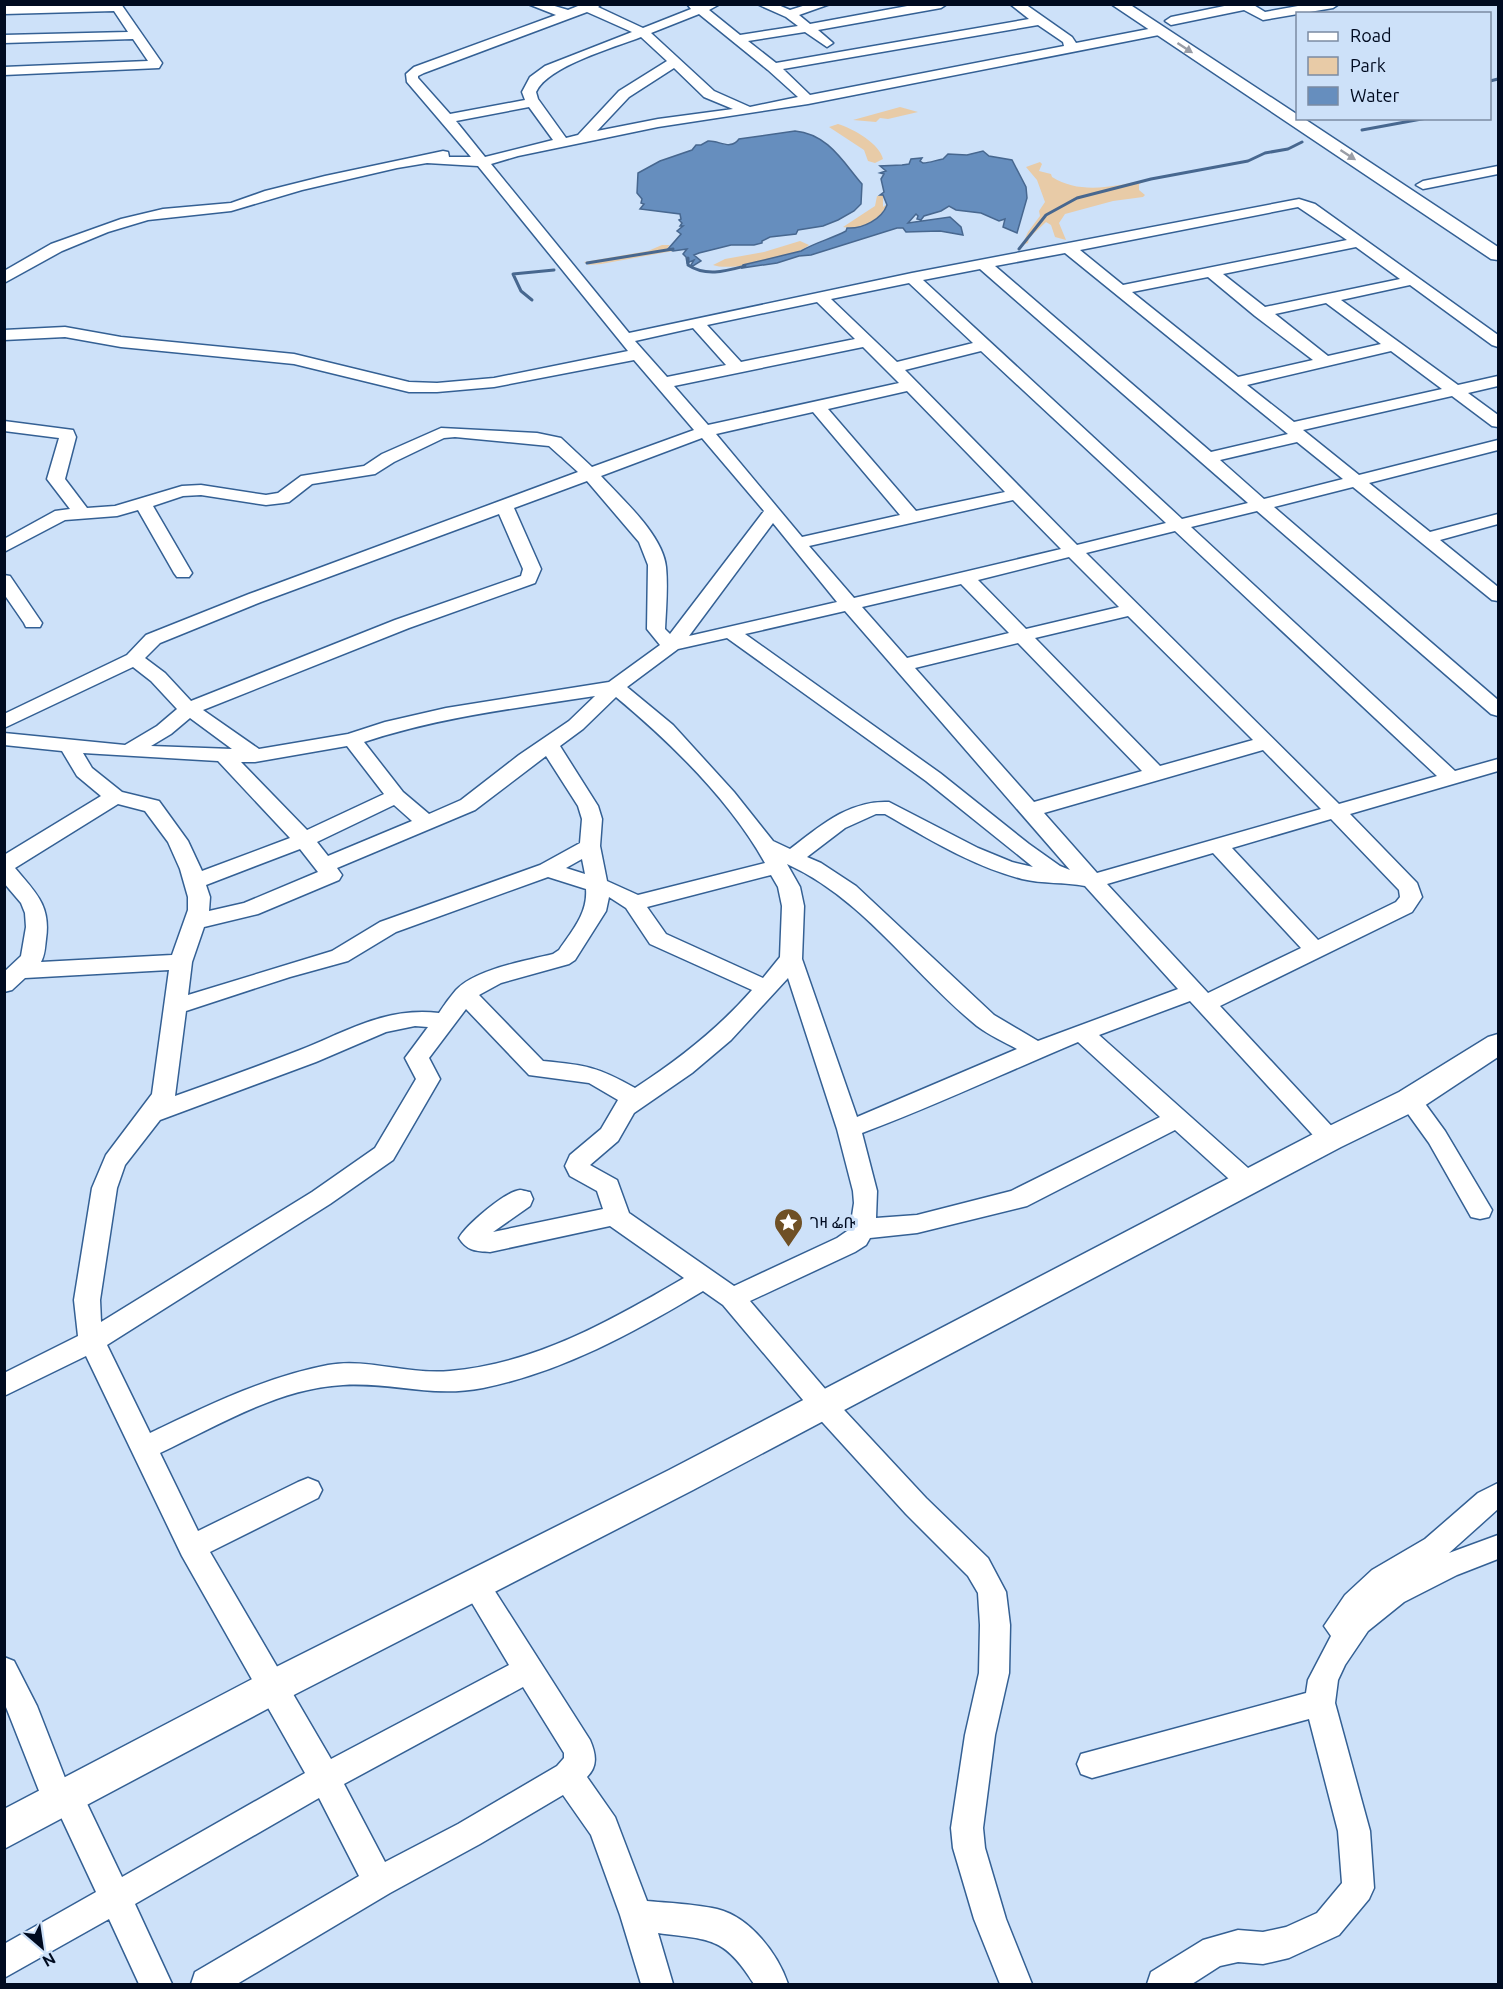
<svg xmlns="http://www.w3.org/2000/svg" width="1503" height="1989" viewBox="0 0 1503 1989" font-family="Ubuntu,'Noto Sans Ethiopic',sans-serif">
<rect width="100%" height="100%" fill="#cde1f9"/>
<!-- green -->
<g fill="#e8cba7">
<polygon points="900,107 918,112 888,119 880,118 876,122 853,120"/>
<path d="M838,124C854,129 880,144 883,159L875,163L868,161L864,150L829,127Z"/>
<path d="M1040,162L1042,164L1039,171L1051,174L1052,177C1082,196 1118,185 1151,179L1139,184V190L1145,195L1143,197L1113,201L1065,214L1059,223L1066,240L1055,237L1051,225L1046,222L1029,238L1028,243L1022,245L1028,232L1040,216L1039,211L1045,202L1037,180L1026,167Z"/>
<path d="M883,195V207L887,204C881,220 860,231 843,227L875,206L877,196Z"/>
<path d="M800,241L809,245C794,258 731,272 713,265L725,259L764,252Z"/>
<polygon points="662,245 670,245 668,247 673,251 601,264 589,265 584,262 648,251"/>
</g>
<!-- water -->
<g fill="#668ebe" stroke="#47678f" stroke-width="1.5">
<path d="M795,131C828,134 843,162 862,184L861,204L854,211L838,220L823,226L798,230L796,234L770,237L762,241V243L754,245H731L699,253L694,255L701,261L693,266L691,265L694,260L687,263L686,257L683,254L687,249L673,251L668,249L681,234L677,231L683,226H680L682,223L679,220L681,219L680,214L640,209L644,204L641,203L642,199L637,193L638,173L660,161L692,150L696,145H701L708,141C719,140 730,151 739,139Z"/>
<path d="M983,151L989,156L1012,160L1026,187L1027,198L1017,233L1003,227L1005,219L999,221L981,213L956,210L949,206L941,211L924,216L921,220L917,219L918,216L916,214L908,223L950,217L961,227L963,235L940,231L906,232L903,228H897L811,255L799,256L777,263L742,268L743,265L801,251C816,242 831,239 846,231L847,228C863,229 882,219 887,205L883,195H880L884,192L881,179L884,174L880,173L886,171L880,166L902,165L909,164L911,159L922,158L920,161L923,163C930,163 936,160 943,159L948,154L967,155Z"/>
</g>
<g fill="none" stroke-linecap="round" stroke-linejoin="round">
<!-- stream -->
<g stroke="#47678f" stroke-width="3">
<polyline points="1490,81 1498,79"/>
<polyline points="1362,130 1427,118"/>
<polyline points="1019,249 1046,215 1077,198 1151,179 1248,161 1265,153 1288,149 1302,142"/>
<path d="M688,258V265C706,277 726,271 745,266"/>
<polyline points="587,263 673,249"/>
<polyline points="532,300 521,291 513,274 554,270"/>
</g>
<defs>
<g id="minor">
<polygon points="121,4 162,63 159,68 4,75 4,67 148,61 133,39 4,43 4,35 128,32 114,11 4,14 4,6"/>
<path d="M528,4H548L568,10L583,4H602L598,7L643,28L691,9L687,4H720L709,10L740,35L798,26L786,17L757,4H776L790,10L809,4H830L799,15L810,24L918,4H947L941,8L818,30L833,43L827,47L805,32L748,41L776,63L1029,19L1010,4H1025L1072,37L1076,43L1159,27L1165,31L1159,35L808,104L658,127L518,156L491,164L629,333L912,273L1299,199L1315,204L1498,335V347L1492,345L1410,285L1341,300L1458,385L1498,376V386L1468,393L1498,415V427L1492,426L1452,396L1303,430L1359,475L1498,440V450L1369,483L1430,532L1498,514V524L1440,540L1498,587V601L1492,600L1353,487L1274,507L1498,700V716L1491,714L1257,511L1191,527L1455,771L1498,759V771L1350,814L1417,883L1422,897L1412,912L1220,1006L1338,1133L1342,1139L1338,1145L1330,1148L1322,1145L1190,1001L1099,1035L1257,1176L1260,1182L1257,1188L1248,1191L1239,1188L1175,1130L1027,1206L917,1233L870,1238L866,1245L855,1252L750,1301L832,1397L926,1498L988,1558L1006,1592L1010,1625L1009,1673L995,1735L983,1828L985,1848L1006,1919L1032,1984H1000L974,1919L953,1848L951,1828L965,1735L979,1673L980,1625L978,1593L968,1576L906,1514L814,1413L723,1305L703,1291C635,1332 562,1372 483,1388C431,1398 392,1382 343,1385C279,1388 217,1426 160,1453L198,1531L298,1482L308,1478L318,1482L322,1490L318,1498L210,1552L331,1759L509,1665L460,1583L464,1574L474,1571L484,1574L590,1740C596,1754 598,1766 587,1777L615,1817L647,1901C669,1903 694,1904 717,1909C750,1917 778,1954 788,1984H754C724,1936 710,1940 658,1933L673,1984H641L620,1915L591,1835L563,1795L480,1844L390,1893L237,1984H191L195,1972L359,1876L319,1798L135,1904L172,1984H139L109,1919L4,1978V1944L96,1892L60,1815L47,1811L43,1801L4,1702V1657L14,1661L37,1706L67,1783L79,1787L122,1877L305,1773L182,1556L86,1356L4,1396V1373L78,1336L74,1300L92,1188L106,1155L152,1094L169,970L25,978L12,990L4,992V972L21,956L26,927L25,913L21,903L4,883V855L101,796L77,776L62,751L4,745V733L125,745L157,726L177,709L151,681L133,667L4,728V714L127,655L146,635L249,594L578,472L549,446L455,437L444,438L394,462L375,474L312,484L289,502L283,503L266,505L201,495L183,496L153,506L192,573L189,577H177L174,573L138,510L117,516L65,520L4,552V539L55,511L70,509L47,479L59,438L4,431V421L73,430L76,437L65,479L87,508L115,506L182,486L201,485L266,495L278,493L301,476L364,466L382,454L441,428L537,433L561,438L592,467L694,430L634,360L494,387L437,392H409L294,364L121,347L65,337L4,340V330L65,327L121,337L294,354L409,382L437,383L494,378L628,351L478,166L427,163L397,168L302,190L231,211L148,220L108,232L62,251L4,283V271L51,244L121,219L163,209L231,203L265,191L325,176L443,151L448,152L449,157H471L407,82L406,74L414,67L556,15ZM587,12L632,32L545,66L530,77L522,92L525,100L450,114L418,78V76L424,73ZM699,14L768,70L798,97L750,107L714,91L651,33ZM1038,25L1063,42L1064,46L810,95L783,69ZM641,37L667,61L619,91L578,135L566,138L538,99L536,92C548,66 613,48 641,37ZM674,68L704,97L733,109L658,119L597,131L629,97ZM529,107L553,140L485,157L456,121ZM1298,207L1347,240L1123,285L1080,250ZM1356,247L1400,279L1265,307L1223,274ZM1065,253L1288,434L1211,452L995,266ZM980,269L1248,503L1182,519L923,280ZM1208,277L1255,316L1313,360L1238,377L1132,292ZM909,283L973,343L897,362L831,299ZM817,302L855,339L741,362L707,325ZM1326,303L1381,344L1328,356L1275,314ZM693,328L726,365L667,377L635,341ZM863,347L899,383L708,425L674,386ZM981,351L1166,523L1077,545L905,370ZM1391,351L1442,389L1294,422L1247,385ZM907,391L1005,492L916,511L828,409ZM813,412L900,515L802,537L716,434ZM702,438L764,511L670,634L665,629C666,609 668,587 666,567C663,535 622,499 601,476ZM1297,442L1343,479L1264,499L1220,460ZM587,481L639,542L648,565L647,629L660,645L609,682L446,708L385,722L348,734L259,749L203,710L409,628L535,583L541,569L514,508ZM1013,500L1061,549L854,598L809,546ZM499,514L523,569L521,576L395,620L191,701L165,673L145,658L160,643L261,602ZM773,523L837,602L689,636ZM1175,531L1437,776L1339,804L1086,553ZM1069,557L1119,607L1026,629L978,580ZM961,584L1009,633L907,658L862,607ZM845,611L1070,870L1060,866L1029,844L940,773L745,634ZM1128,616L1237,724L1253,740L1160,766L1035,638ZM727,638L926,781L1033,867L1012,862L978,848L889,802C849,800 820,826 790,849L773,841L734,792L673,725L627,687L678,649ZM1018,643L1142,771L1034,802L915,668ZM595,696L569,721L519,755L461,800L429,814L403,792L364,742C439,717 517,708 595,696ZM616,697C670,742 730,800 765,863L638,895L607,881L600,846L602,819L598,806L560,746L583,729ZM190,718L232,749L151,746L171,734ZM347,746L384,794L307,830L241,762H255ZM1263,750L1321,809L1097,873L1044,813ZM83,753L218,761L290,838L202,871L188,841L159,801L122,792L92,768ZM546,756L578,806L582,819L580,843L540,865L380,922L332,951L188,995L192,962L204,927L258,914L339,880L342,875L337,868L475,810ZM118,804L145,811L168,842L180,869L188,897V910L172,955L41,962C45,955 45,947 46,939C51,905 35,892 15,868ZM394,805L412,821L328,856L317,842ZM876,814H885C929,839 972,866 1022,879C1043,884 1064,882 1085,886L1178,989L1038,1041L994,1015L856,886L821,863L807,857L845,828ZM1331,819L1399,890L1400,897L1396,902L1318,940L1232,848ZM300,849L318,872L244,903L209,911L210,897L206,885ZM1213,853L1301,948L1208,993L1107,884ZM582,859L585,874L566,868ZM787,864C864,899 913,974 977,1026C989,1035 1004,1042 1017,1049L857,1117L802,959L804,906L800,887ZM771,875L778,887L782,906L780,957L763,978L666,934L647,907ZM548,877L586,889C588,913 572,931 559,950L553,954C525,961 476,969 456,990C450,997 444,1005 439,1013C385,1007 348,1031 300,1050C259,1066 217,1081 175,1096L186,1011L290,977L348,961L396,932ZM609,897L626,908L650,944L752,990C718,1029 678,1060 635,1088C598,1067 586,1065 543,1061L479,995L501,983L569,964L575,960L606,911ZM788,978L837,1129L853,1191L854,1203L850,1229L837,1238L734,1286L629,1213L617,1180L590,1165L618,1141L634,1113L692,1073L731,1040ZM466,1009L529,1075L589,1083L618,1100L601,1129L570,1155L565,1166L570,1176L597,1191L603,1209L493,1232L530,1206L533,1199L530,1192C528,1192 522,1190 520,1190C506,1191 466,1225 459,1238C467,1251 476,1251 490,1252L610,1226L684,1278C612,1320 535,1364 450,1371C409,1375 368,1358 328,1365C265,1377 207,1406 150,1433L107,1345L330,1204L393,1160L440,1079L429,1058ZM415,1026L428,1027L405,1058L416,1079L375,1148L312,1192L101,1322L100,1300L117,1188L125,1165L160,1120L316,1062L386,1032ZM1078,1042L1160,1117L1011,1191L917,1215L876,1218L877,1191L862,1133C935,1106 1006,1072 1078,1042ZM523,1687L564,1753V1758L557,1766L458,1824L385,1862L344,1784Z"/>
<polygon points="1234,4 1252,4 1265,12 1309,4 1339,4 1333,8 1263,20 1244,10 1171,25 1165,21 1171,17"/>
<polygon points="1498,166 1498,174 1423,189 1416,185 1423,181"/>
<polygon points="4,575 10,576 42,623 40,627 26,627 24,623 4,594"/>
<polygon points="1410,1092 1418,1094 1445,1131 1492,1210 1489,1217 1480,1219 1471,1217 1429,1143 1398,1100 1402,1094"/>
<polygon points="1498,1483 1498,1509 1449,1553 1498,1535 1498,1559 1457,1575 1404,1602 1368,1631 1345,1665 1338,1680 1335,1703 1370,1831 1374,1888 1369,1899 1339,1935 1289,1958 1263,1964 1238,1962 1220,1966 1192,1984 1147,1984 1151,1972 1203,1940 1238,1930 1263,1932 1286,1927 1317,1913 1342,1883 1338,1831 1309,1719 1092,1778 1081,1774 1077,1764 1081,1754 1306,1693 1308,1680 1331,1636 1324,1626 1345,1595 1372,1570 1425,1539 1478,1493"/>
</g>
<g id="major">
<polygon points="1111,4 1129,4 1298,115 1298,118 1303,118 1498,247 1498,260 1491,259"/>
<polygon points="1498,1034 1498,1057 1421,1108 1341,1147 693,1490 286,1699 4,1849 4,1809 260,1675 669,1470 1319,1131 1399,1092 1488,1037"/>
</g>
</defs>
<!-- minor casing -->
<use href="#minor" stroke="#346094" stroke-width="3"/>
<!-- major casing -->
<use href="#major" stroke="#346094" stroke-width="3"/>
<!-- minor -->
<use href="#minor" fill="#fff" fill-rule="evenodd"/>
<!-- major -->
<use href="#major" fill="#fff" fill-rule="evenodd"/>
</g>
<!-- one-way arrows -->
<defs><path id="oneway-solid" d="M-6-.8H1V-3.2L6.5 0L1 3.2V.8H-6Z" transform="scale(1.5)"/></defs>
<g fill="#999da6">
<use href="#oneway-solid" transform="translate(1185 48) rotate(33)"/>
<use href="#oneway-solid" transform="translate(1348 155) rotate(33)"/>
</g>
<!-- icons -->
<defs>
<symbol id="sight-pin" viewBox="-11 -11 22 30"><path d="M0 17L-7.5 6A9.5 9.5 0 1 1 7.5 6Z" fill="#6f5025" stroke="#cde1f9"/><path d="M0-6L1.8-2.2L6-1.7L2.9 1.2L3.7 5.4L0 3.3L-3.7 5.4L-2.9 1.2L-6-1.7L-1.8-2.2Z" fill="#fff"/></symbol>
</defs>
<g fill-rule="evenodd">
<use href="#sight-pin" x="772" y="1206" width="33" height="45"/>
</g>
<g text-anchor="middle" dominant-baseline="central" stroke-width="6" stroke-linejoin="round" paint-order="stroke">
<!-- poi labels -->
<g font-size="16" fill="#000b20" stroke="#cde1f9" text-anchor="start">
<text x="810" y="1222">ገዛ ፌቡ</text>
</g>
</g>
<!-- border -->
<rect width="1503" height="1989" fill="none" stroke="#000b20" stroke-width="12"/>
<!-- legend -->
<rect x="1296" y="12" width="195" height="108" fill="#cde1f9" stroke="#7b8ba2" stroke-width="1.5"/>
<rect x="1308" y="32" width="30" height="9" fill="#ffffff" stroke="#7b8ba2" stroke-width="1.5"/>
<text x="1350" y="42" font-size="18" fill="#000b20">Road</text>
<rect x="1308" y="57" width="30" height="18" fill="#e8cba7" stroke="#7b8ba2" stroke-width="1.5"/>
<text x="1350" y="72" font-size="18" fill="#000b20">Park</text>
<rect x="1308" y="87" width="30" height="18" fill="#668ebe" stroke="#7b8ba2" stroke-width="1.5"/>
<text x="1350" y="102" font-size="18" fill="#000b20">Water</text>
<!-- north arrow -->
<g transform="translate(42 1947) rotate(151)" stroke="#cde1f9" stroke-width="4.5" paint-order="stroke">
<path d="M0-4.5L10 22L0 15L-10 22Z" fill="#000b20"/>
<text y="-9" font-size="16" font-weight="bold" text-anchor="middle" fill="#000b20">N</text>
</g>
</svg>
